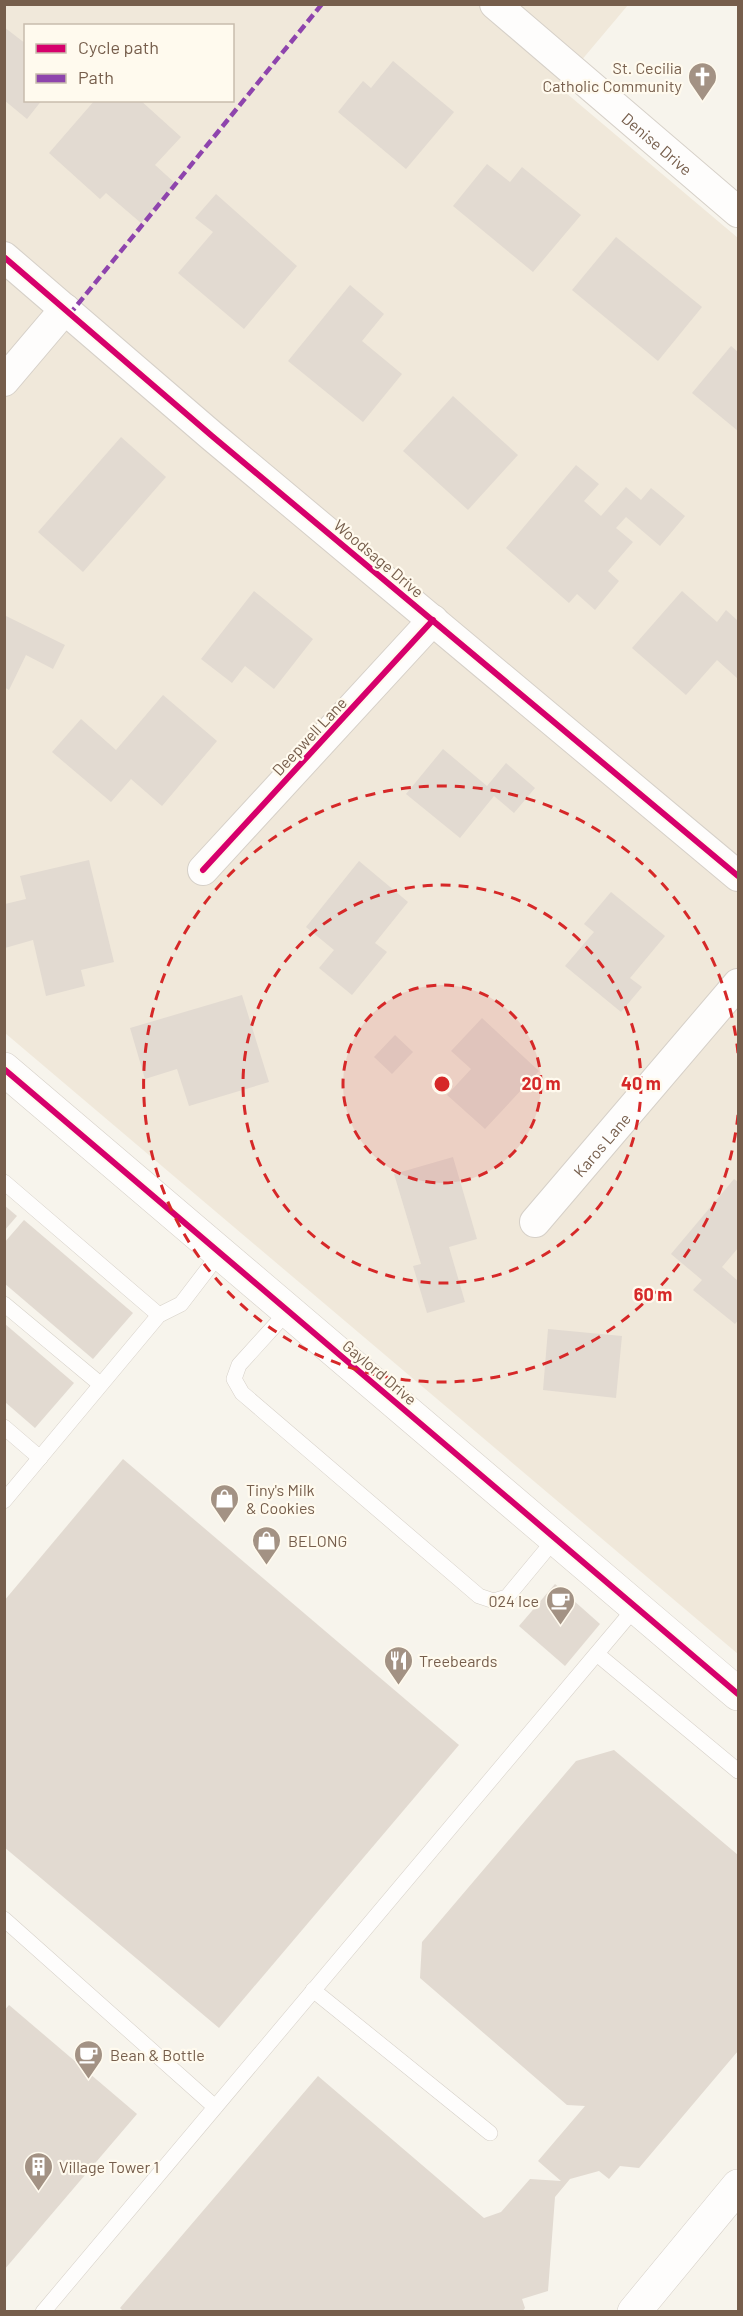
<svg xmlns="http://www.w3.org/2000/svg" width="743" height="2316" viewBox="0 0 743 2316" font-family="Barlow,sans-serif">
<rect width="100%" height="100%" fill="#f7f4ec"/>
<!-- residential -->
<path fill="#f0e8da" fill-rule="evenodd" d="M5,5H628L559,87L738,238V1654L5,1033ZM26,26H232V100H26Z"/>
<!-- building -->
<g fill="#e2dad1">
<polygon points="4,27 26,44 26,100 42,100 27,119 4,100"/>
<polygon points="393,61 454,112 406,169 338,112 363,81 371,88"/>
<polygon points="95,100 140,100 181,137 155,165 176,184 141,223 106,193 100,199 49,153"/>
<polygon points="487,164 510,182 522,167 581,215 533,272 453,206"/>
<polygon points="216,194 297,266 244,329 178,273 213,232 195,218"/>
<polygon points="616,237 702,307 658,361 572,290"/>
<polygon points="350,285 384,314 362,341 402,374 363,422 288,361"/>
<polygon points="731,346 738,352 738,431 692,393"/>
<polygon points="453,396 518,455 468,510 403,451"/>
<polygon points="121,437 166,477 83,572 38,532"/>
<polygon points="576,465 599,484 584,501 601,516 626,487 641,500 651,488 685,516 660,546 626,517 616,528 633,542 608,571 619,581 595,610 577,594 569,603 506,548"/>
<polygon points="254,591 313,639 274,689 245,666 232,683 201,659"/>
<polygon points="682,591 717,622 726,610 738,621 738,676 737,678 717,660 686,695 632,648"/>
<polygon points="4,615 65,645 53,669 26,655 9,690 4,687"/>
<polygon points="163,695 217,741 162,806 131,779 111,802 52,752 81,719 116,750"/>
<polygon points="443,749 487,786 506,763 535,788 514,813 494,796 460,838 406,794"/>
<polygon points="89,860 114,962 81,970 85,986 46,996 33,940 5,948 5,904 26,899 20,876"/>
<polygon points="359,861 408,902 375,943 387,952 352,995 319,968 334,950 306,927"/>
<polygon points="611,892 665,936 630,978 642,987 621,1012 565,966 594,932 584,924"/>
<polygon points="242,995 269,1082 189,1106 177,1069 145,1079 130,1028"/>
<polygon points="482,1018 539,1071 485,1129 447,1095 471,1069 451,1051"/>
<polygon points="395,1035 413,1052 392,1074 374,1057"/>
<polygon points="453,1157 477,1239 449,1247 465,1302 427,1313 413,1266 421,1264 394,1174"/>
<polygon points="734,1179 738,1182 738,1248 722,1267 738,1281 738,1320 735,1324 693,1290 702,1280 671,1254"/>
<polygon points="4,1205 17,1216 4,1231"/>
<polygon points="24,1220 133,1313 93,1359 4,1283 4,1243"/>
<polygon points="5,1324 74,1383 35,1428 5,1402"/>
<polygon points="548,1329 622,1336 616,1398 543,1390"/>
<polygon points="123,1459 459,1745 219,2028 4,1847 4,1601"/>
<polygon points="555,1584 600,1624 565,1666 519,1626"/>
<polygon points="614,1750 738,1855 738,2051 639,2168 620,2166 609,2179 599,2171 570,2179 555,2197 548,2291 522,2299 525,2308 522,2312 124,2312 120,2308 318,2076 484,2218 501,2212 530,2179 561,2181 538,2161 585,2106 567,2105 420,1978 422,1942 576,1761"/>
<polygon points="9,2005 137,2114 4,2270 4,2011"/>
</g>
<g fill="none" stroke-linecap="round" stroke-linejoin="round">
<defs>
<g id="service">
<polyline points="4,1182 159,1315"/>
<polyline points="4,1304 100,1384"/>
<polyline points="288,1311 239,1365 234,1379 242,1393 479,1596 494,1601 507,1597 555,1539"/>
<polyline points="4,1427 40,1458"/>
<polyline points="4,1501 159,1315 181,1304 220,1253"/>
<polyline points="597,1654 738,1771"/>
<polyline points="4,1919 215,2107"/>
<polyline points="313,1990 490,2133"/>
<polyline points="43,2312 635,1608"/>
</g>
<g id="minor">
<path id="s1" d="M495,4L738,212"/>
<polyline points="4,257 212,436 738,876"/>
<polyline points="4,381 65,309"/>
<polyline points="203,870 433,620"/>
<path id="s2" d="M535,1222L738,984"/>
</g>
<g id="tertiary">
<polyline points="4,1069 738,1694"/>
<polyline points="634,2312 738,2186"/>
</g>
</defs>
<!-- service casing -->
<use href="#service" stroke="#d6d0c8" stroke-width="16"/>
<!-- minor casing -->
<use href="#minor" stroke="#d6d0c8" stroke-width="32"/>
<!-- tertiary casing -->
<use href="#tertiary" stroke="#d6d0c8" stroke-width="34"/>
<!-- service -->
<use href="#service" stroke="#fefdfc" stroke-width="15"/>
<!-- minor -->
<use href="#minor" stroke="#fefdfc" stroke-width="30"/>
<!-- tertiary -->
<use href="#tertiary" stroke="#fefdfc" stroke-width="33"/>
<!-- quiet -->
<polyline stroke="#8e44ad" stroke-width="4.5" stroke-dasharray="9 4.5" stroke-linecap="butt" points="69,315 322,4"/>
<defs>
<g id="cycleway">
<polyline points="4,257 212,436 738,876"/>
<polyline points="203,870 433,620"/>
<polyline points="4,1069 738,1694"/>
</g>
</defs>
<!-- cycleway casing -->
<use href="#cycleway" stroke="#fffaee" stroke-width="10"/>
<!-- cycleway -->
<use href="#cycleway" stroke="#d6006c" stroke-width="6"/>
</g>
<!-- distance rings -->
<circle cx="442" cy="1084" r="99" fill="#d62828" fill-opacity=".12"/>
<g fill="none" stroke="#d62828" stroke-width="3" stroke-dasharray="10 8">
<circle cx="442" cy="1084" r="99"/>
<circle cx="442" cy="1084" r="199"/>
<path d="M738 1115A298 298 0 1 1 738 1053"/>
</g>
<!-- icons -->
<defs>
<symbol id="church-pin" viewBox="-11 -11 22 30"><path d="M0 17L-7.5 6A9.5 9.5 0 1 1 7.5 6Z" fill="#a39284" stroke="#fffaee"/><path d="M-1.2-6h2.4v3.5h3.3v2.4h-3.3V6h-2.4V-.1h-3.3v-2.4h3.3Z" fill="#fff"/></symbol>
<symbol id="shop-pin" viewBox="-11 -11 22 30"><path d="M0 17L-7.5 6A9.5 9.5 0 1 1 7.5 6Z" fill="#a39284" stroke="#fffaee"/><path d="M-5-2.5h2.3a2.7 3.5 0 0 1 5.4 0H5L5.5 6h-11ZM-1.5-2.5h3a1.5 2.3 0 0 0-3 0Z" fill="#fff"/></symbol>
<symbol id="cafe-pin" viewBox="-11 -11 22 30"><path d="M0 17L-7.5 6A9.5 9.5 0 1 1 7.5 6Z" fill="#a39284" stroke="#fffaee"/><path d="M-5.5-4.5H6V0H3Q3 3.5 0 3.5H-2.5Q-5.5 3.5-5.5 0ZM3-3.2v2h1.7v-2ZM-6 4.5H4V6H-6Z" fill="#fff"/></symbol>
<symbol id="restaurant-pin" viewBox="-11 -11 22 30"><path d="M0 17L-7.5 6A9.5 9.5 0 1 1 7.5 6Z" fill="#a39284" stroke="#fffaee"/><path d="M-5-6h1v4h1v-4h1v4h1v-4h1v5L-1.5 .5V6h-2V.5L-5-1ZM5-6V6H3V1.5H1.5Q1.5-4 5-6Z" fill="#fff"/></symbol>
<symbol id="building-pin" viewBox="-11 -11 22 30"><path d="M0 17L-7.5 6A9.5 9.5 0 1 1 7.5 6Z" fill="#a39284" stroke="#fffaee"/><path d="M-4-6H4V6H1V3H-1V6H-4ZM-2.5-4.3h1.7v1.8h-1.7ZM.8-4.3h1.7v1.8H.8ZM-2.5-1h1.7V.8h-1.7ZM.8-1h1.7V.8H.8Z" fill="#fff"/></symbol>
</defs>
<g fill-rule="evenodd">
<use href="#church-pin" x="686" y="60" width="33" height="45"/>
<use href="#shop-pin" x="208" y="1482" width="33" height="45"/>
<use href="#shop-pin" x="250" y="1524" width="33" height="45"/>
<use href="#cafe-pin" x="544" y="1584" width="33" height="45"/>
<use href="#restaurant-pin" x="382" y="1644" width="33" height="45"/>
<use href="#cafe-pin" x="72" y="2038" width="33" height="45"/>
<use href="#building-pin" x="22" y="2150" width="33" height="45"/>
</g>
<g text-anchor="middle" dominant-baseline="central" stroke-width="4.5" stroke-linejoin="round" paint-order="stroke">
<!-- poi labels -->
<g font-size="16" fill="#765e4c" stroke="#fffaee" text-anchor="start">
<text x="682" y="67" text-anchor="end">St. Cecilia<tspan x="682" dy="18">Catholic Community</tspan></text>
<text x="246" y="1489">Tiny's Milk<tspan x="246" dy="18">&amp; Cookies</tspan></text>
<text x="288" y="1540">BELONG</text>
<text x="539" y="1600" text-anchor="end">024 Ice</text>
<text x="419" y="1660">Treebeards</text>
<text x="110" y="2054">Bean &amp; Bottle</text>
<text x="59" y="2166">Village Tower 1</text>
</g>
<!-- street labels -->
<g font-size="16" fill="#765e4c" stroke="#fffaee">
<text stroke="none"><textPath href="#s1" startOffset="214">Denise Drive</textPath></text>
<text transform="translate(379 558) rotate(40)">Woodsage Drive</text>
<text transform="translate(309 736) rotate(-47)">Deepwell Lane</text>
<text stroke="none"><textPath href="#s2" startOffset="102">Karos Lane</textPath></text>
<text transform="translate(380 1372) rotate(40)">Gaylord Drive</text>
</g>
</g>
<circle cx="442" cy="1084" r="9" fill="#d62828" stroke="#fffaee" stroke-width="3"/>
<g font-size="18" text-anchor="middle" font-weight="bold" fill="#d62828" stroke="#fffaee" stroke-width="4.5" stroke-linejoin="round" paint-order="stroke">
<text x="541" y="1090">20 m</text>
<text x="641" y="1090">40 m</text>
<text x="653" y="1301">60 m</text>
</g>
<!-- border -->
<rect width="743" height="2316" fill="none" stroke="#765e4c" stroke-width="12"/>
<!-- legend -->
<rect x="24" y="24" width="210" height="78" fill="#fffaee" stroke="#c8bcad" stroke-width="1.5"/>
<rect x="36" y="44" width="30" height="9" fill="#d6006c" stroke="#c8bcad" stroke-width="1.5"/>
<text x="78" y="54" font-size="18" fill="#765e4c">Cycle path</text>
<rect x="36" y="74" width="30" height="9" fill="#8e44ad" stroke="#c8bcad" stroke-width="1.5"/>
<text x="78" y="84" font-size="18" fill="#765e4c">Path</text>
</svg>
